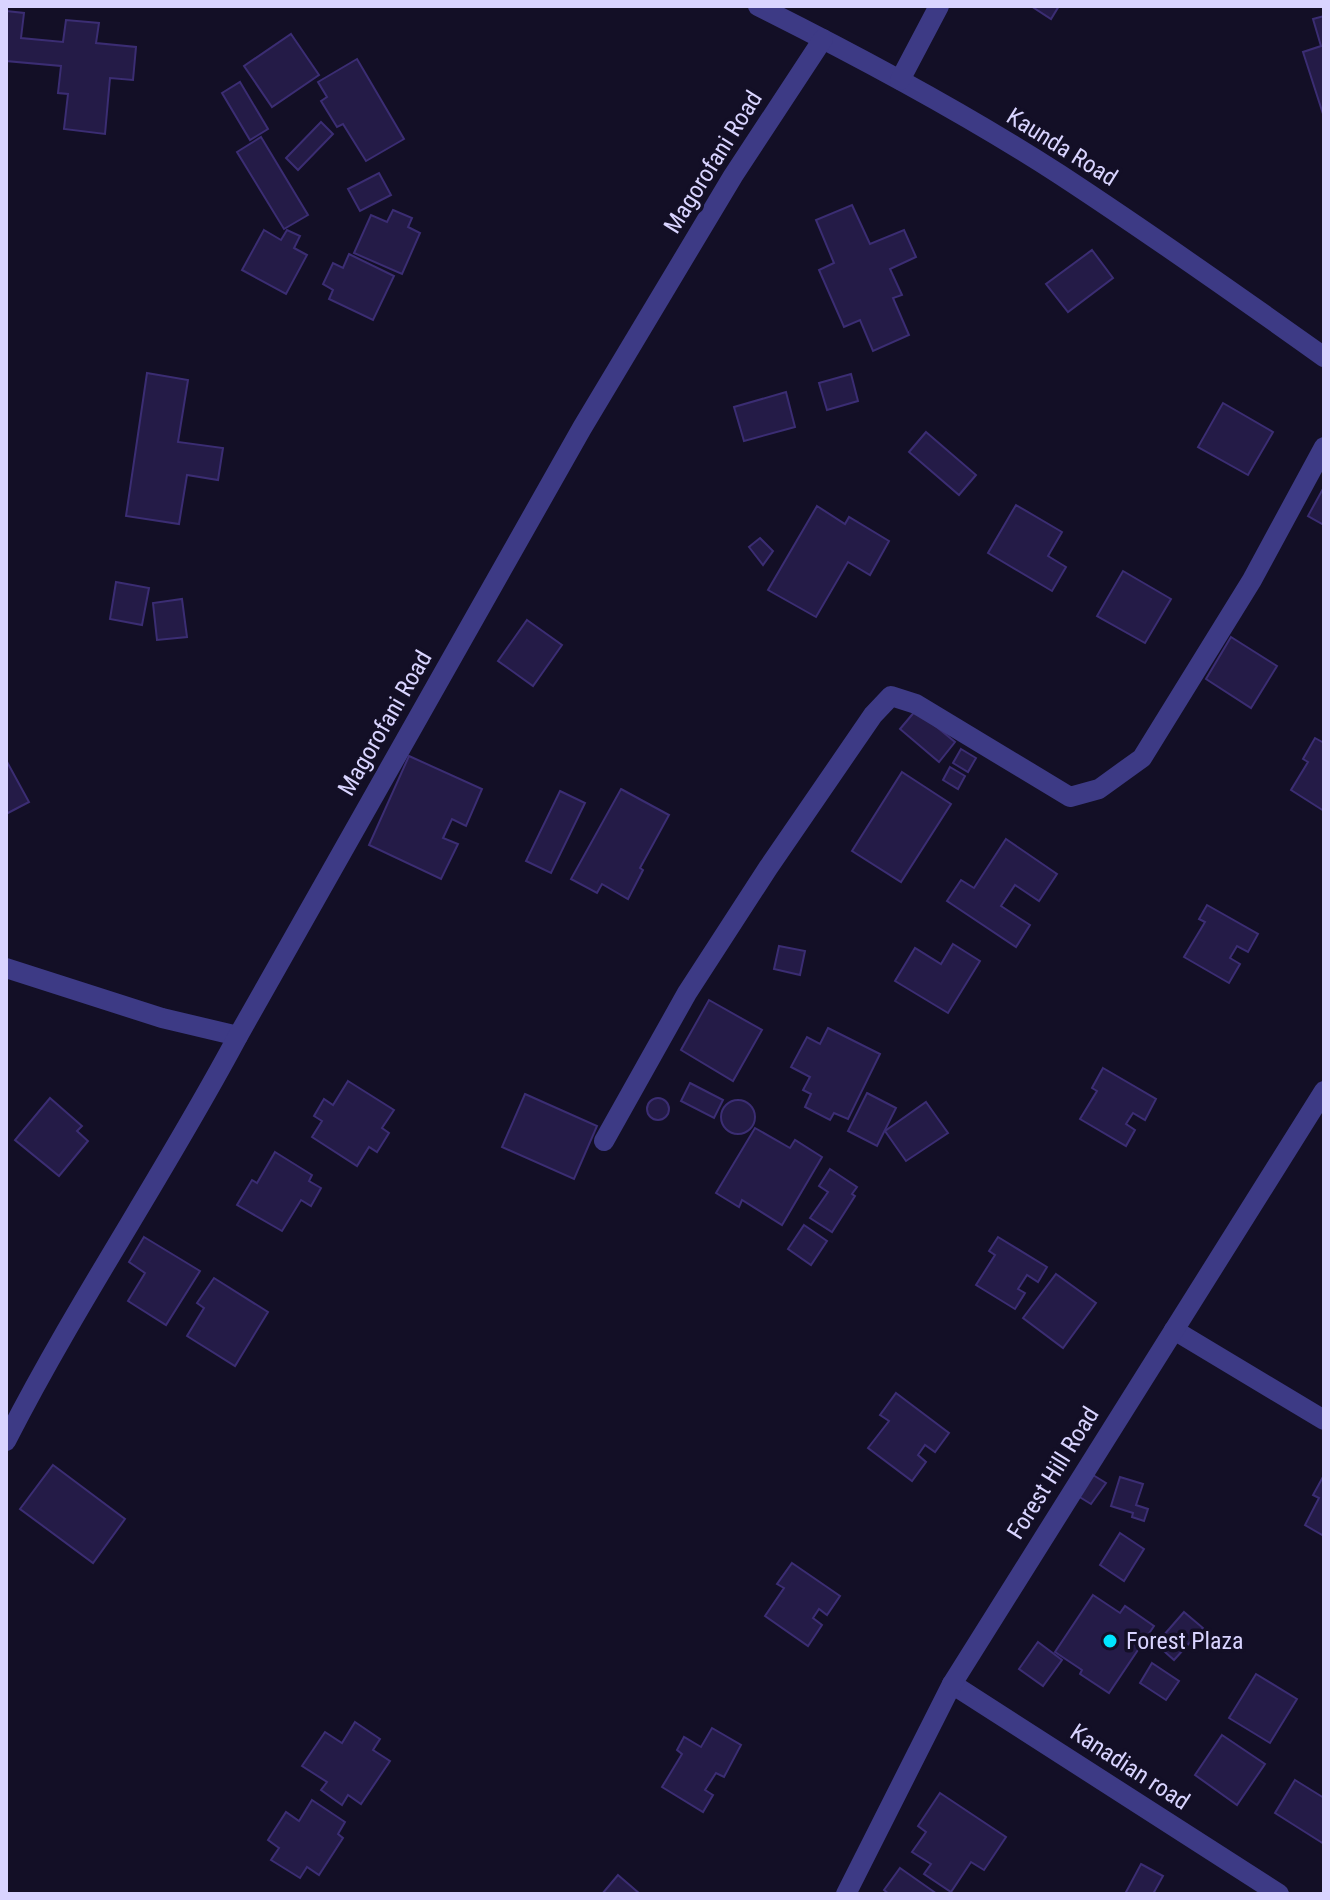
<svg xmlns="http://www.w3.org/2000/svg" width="1330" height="1900" viewBox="0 0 1330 1900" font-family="'Roboto Condensed',sans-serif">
<rect width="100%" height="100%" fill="#130f26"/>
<!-- building -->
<g fill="#241b47" stroke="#3b2d73" stroke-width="2">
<polygon points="1031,6 1059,6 1051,19"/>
<polygon points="6,11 24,13 21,38 63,42 66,20 99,23 96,43 136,47 133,80 110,78 105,134 64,129 68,94 58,93 61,66 6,61"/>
<polygon points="1324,16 1324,117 1303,52 1321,46 1313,19"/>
<polygon points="291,34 319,75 272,107 244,66"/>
<polygon points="357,59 404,139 366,161 343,124 337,127 321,101 327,97 318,82"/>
<polygon points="240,82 268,129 250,140 222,93"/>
<polygon points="321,122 333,134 298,170 286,158"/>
<polygon points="261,137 308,215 284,229 237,152"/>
<polygon points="379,173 391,195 360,211 348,189"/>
<polygon points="852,205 870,244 904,230 916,257 890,269 902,295 893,298 909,335 873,351 860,320 844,327 819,270 834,263 816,220"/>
<polygon points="393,210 412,218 408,227 420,233 402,274 354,253 371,215 387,222"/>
<polygon points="264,230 281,240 287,230 300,236 294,248 307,255 286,294 242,270"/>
<polygon points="1092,250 1113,278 1068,312 1046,284"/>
<polygon points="349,254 394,276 373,320 329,299 333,290 323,284 333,263 343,268"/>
<polygon points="147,373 188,380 178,442 223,448 218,480 187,475 179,524 126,516"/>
<polygon points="851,374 858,401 827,410 819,383"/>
<polygon points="786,392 795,427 744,441 734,407"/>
<polygon points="1223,403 1273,432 1248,475 1198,447"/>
<polygon points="926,432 976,475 959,495 909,452"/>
<polygon points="1324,487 1324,525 1308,516"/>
<polygon points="1016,505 1062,532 1048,556 1066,567 1052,591 988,553"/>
<polygon points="817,506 845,524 849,517 889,541 870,575 848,562 816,617 768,590"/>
<polygon points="760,538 773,551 763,565 749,547"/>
<polygon points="1123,571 1171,599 1145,643 1097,616"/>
<polygon points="116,582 149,588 142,625 110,619"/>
<polygon points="182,599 187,637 157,640 153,603"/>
<polygon points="527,620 562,645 533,686 498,661"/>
<polygon points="1231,637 1277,666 1251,708 1206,679"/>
<polygon points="916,710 955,742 939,762 900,729"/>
<polygon points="1315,738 1324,743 1324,811 1291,790 1308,762 1303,759"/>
<polygon points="961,749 976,758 968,772 953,763"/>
<polygon points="409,756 482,789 466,826 452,819 443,838 458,844 441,879 369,845"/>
<polygon points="6,760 29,802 6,814"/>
<polygon points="950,767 965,776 958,789 943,780"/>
<polygon points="902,772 951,804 901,882 852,851"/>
<polygon points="621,789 669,815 640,868 643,870 628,899 602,884 597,893 571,879"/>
<polygon points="560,791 585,803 551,873 526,861"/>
<polygon points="1006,839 1057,874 1039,901 1015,885 1001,906 1030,925 1016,947 947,901 961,880 974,888"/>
<polygon points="1207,905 1258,934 1248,952 1237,946 1230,958 1240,964 1229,983 1184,957 1205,922 1199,919"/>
<polygon points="953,944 980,961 948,1013 895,981 915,948 941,964"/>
<polygon points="779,946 805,951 800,975 774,969"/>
<polygon points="709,1000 762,1030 733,1081 681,1050"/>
<polygon points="828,1028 880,1054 848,1119 834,1113 830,1120 805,1107 811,1094 803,1090 810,1077 791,1067 807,1037 820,1044"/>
<polygon points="1103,1068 1156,1099 1145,1120 1133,1113 1126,1124 1135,1130 1126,1146 1080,1119 1097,1091 1092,1088"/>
<polygon points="348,1081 394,1110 382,1128 389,1133 377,1152 369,1147 357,1166 312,1137 322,1121 314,1116 324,1099 333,1105"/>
<polygon points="690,1083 723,1100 714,1118 681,1101"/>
<polygon points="867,1093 896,1108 877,1146 848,1131"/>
<polygon points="525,1094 597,1126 574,1179 502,1147"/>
<circle cx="658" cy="1109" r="11"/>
<polygon points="50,1098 82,1126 77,1131 88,1141 59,1176 15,1140"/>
<circle cx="738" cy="1117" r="17"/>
<polygon points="926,1102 948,1133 906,1161 885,1131"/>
<polygon points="755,1128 790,1148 795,1140 822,1157 782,1225 742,1200 739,1207 716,1193"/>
<polygon points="275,1152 312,1175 309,1181 321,1188 311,1206 301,1200 282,1231 237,1205 252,1180 257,1183"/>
<polygon points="830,1169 857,1187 852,1194 855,1196 832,1232 810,1218 828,1192 819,1186"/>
<polygon points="804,1225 827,1241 811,1265 788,1249"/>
<polygon points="144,1237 200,1271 166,1325 128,1301 145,1273 129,1262"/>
<polygon points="998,1237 1047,1267 1038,1282 1027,1275 1018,1289 1025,1293 1015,1309 976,1285 995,1255 989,1251"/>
<polygon points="1056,1274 1096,1303 1063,1348 1023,1318"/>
<polygon points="214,1278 268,1312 235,1366 187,1336 204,1308 197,1303"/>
<polygon points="896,1393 949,1433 935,1452 925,1445 918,1455 926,1462 912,1481 868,1448 889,1421 880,1415"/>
<polygon points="53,1465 125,1519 93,1563 20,1509"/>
<polygon points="1093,1475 1106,1483 1091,1504 1078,1496"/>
<polygon points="1324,1475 1324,1536 1305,1525 1319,1498 1313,1495"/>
<polygon points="1120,1477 1143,1484 1136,1505 1148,1509 1144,1521 1132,1517 1133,1513 1111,1506"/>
<polygon points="1120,1533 1144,1549 1124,1581 1100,1565"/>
<polygon points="792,1563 840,1596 827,1615 819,1609 813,1618 822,1625 808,1646 765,1616 784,1588 777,1584"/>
<polygon points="1093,1595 1120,1613 1125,1606 1154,1626 1109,1693 1080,1674 1082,1670 1055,1652"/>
<polygon points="1184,1612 1203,1628 1174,1660 1156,1644"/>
<polygon points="1038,1642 1062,1660 1043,1686 1019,1669"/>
<polygon points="1152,1663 1179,1681 1166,1700 1140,1683"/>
<polygon points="1256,1674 1297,1699 1270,1743 1229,1718"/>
<polygon points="355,1722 380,1739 373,1750 390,1761 361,1804 348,1795 342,1805 321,1790 327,1782 302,1766 325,1732 342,1743"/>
<polygon points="712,1728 741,1745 724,1777 716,1773 705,1790 713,1795 703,1812 662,1787 682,1754 677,1750 684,1737 701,1747"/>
<polygon points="1222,1735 1265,1764 1237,1805 1195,1775"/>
<polygon points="1295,1780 1324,1798 1324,1844 1275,1813"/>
<polygon points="940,1793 1006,1837 984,1870 971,1862 951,1892 924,1874 931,1864 912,1852 926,1832 918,1826"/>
<polygon points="312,1800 345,1822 338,1834 343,1838 319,1875 307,1867 300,1878 271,1860 279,1848 268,1840 286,1812 299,1821"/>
<polygon points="1141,1864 1163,1876 1153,1894 1125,1894"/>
<polygon points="900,1868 937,1894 889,1894 884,1890"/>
<polygon points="618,1875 640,1894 602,1894"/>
</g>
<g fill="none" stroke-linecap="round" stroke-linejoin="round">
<!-- minor -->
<g stroke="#3d3a85" stroke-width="20">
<path d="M758,6C860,57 963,112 1059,174C1149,233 1237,295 1324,357"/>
<polyline points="900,80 939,6"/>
<polyline points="6,968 162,1018 238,1036"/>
<polyline points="604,1141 687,993 768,868 873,715 891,696 916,704 1070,797 1099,789 1142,758 1252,580 1324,447"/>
<polyline points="1174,1330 1324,1420"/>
<path d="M6,1441C77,1302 165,1173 238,1036L582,428L733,176L823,39"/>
<polyline points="952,1684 1279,1894"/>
<polyline points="846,1894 952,1684 1324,1091"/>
</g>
</g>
<!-- markers -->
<circle fill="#00e5ff" stroke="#130f26" stroke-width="3" cx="1110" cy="1641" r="8"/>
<g text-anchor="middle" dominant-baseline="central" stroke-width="7" stroke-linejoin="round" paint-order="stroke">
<!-- street labels -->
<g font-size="24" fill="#d9d4ff" stroke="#130f26">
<text transform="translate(1062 147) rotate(32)">Kaunda Road</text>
<text transform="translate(713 162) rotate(-58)">Magorofani Road</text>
<text transform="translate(385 723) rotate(-60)">Magorofani Road</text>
<text transform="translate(1053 1473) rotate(-58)">Forest Hill Road</text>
<text transform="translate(1130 1767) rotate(33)">Kanadian road</text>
</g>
<!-- poi labels -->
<g font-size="24" fill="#d9d4ff" stroke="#130f26" text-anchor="start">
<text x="1126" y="1641">Forest Plaza</text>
</g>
</g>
<!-- border -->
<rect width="1330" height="1900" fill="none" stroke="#d9d4ff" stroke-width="16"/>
</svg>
